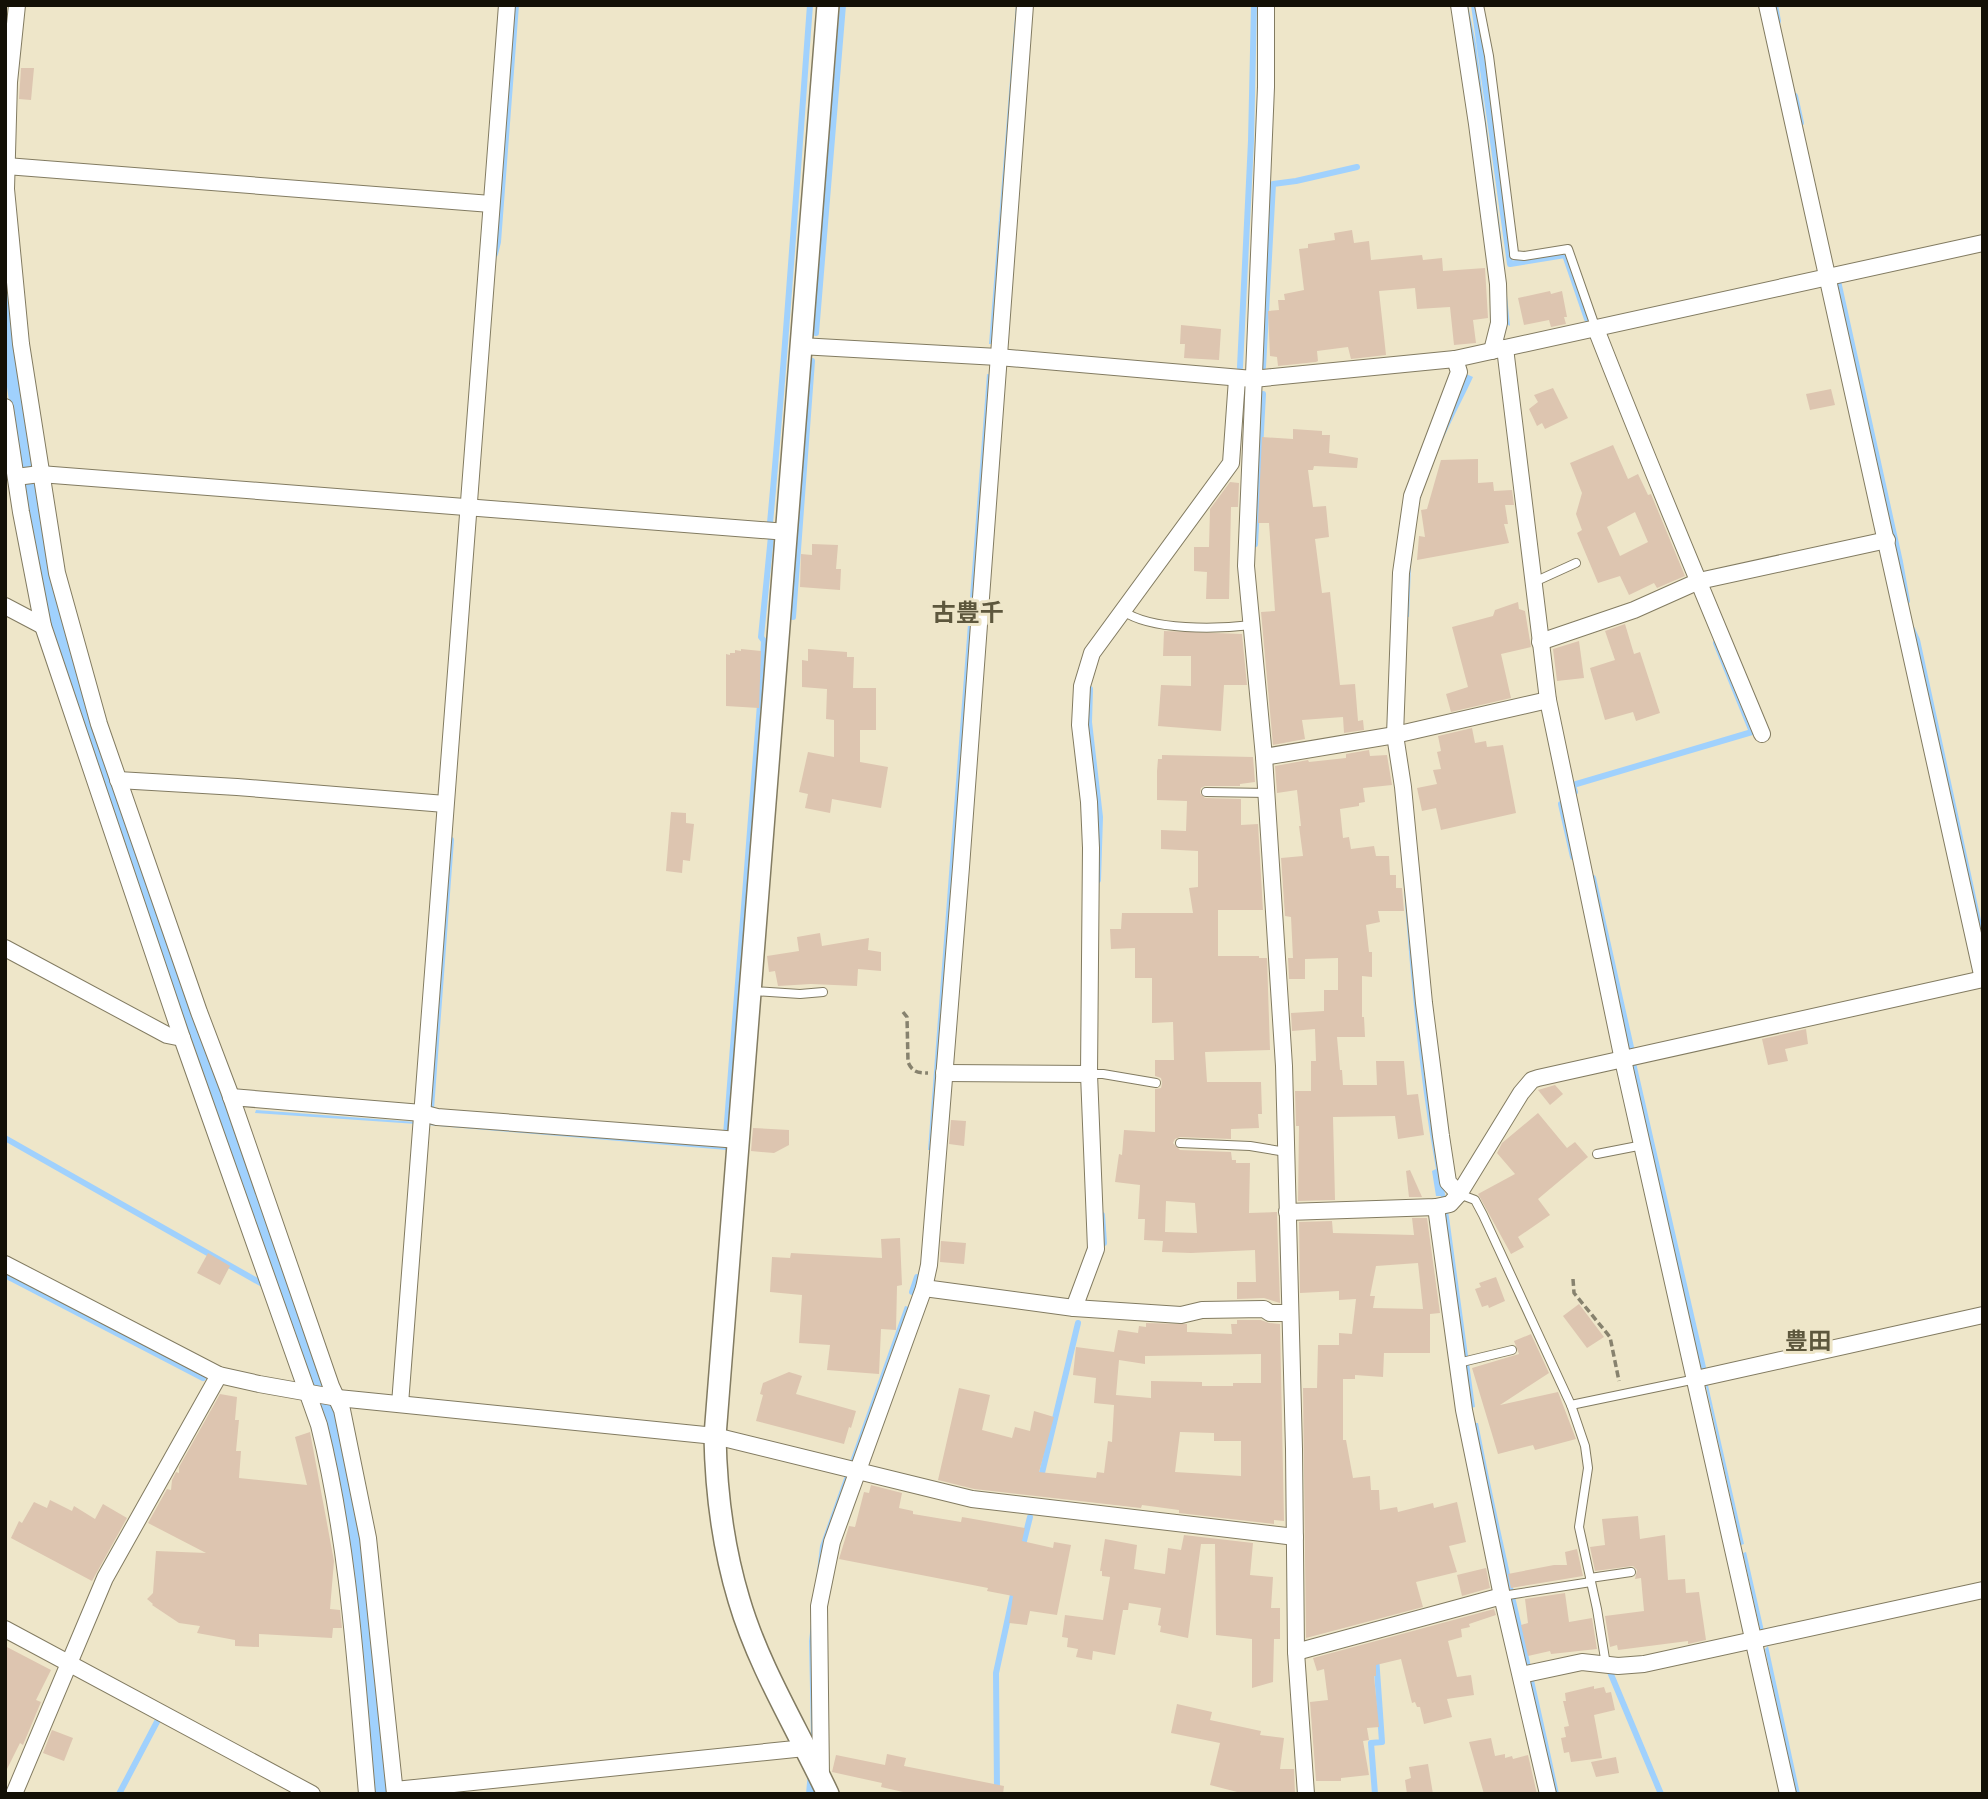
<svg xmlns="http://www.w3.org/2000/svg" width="1988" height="1799" viewBox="0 0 1988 1799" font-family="'Golos Text','Noto Sans JP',sans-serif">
<rect width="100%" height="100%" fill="#eee6c9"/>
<!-- water -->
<g fill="#a0d1fd">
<polygon points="1016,5 1019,5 994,344 989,344"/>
<polygon points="1464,5 1468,5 1476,44 1501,236 1510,326 1504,322"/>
<polygon points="5,223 54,577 334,1406 359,1492 389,1794 372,1794 352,1574 306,1377 49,626 18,468 5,372"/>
<path d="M1464,373L1473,377C1454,418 1429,461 1419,505C1410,541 1411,580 1409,617H1405L1408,548L1424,471L1462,387L1461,381Z"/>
<polygon points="987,374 992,375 933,1150 928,1150"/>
<path d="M1398,806L1424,1074L1449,1217L1475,1407L1471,1408L1444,1216L1441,1196H1436L1432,1171L1436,1169C1414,1049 1407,927 1398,806Z"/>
<polygon points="256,1110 417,1122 417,1124 255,1113"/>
<polygon points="428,1122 727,1148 727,1150 427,1125"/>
<polygon points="905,1306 909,1307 824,1548 814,1792 806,1794 811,1737 809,1641 820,1546"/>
<polygon points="1707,1381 1744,1544 1741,1545 1705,1382"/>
<path d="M1474,1423H1478C1502,1547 1533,1670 1559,1794H1553Z"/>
<polygon points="1746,1552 1764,1631 1760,1629 1743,1553"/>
<polygon points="1768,1646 1800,1794 1796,1794 1765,1649"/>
</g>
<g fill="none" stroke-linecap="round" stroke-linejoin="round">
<!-- stream -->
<g stroke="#a0d1fd" stroke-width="6">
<polyline points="1474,5 1510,264 1565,255 1587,319"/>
<polyline points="1775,5 1778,21"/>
<polyline points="1795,96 1801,123"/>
<polyline points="495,254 498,242 516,5"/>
<polyline points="1838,281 1900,562 1907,601"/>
<polyline points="816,333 843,5"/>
<polyline points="1240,367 1251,141 1254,5"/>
<polyline points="1263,367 1273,184 1296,181 1357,167"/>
<path d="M770,523C786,350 797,178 810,5"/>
<polyline points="1255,544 1263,394"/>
<polyline points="793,617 812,361"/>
<polyline points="1912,629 1917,640 1982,939"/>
<polyline points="1090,689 1089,722 1100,817 1098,880"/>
<polyline points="1575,792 1573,785 1752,732 1716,643"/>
<polyline points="1561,804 1573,857"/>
<polyline points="1593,878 1632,1052"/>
<polyline points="1633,1063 1704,1372"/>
<polyline points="431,1109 451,840"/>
<polyline points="726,1135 762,679 764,641 761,637 771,536"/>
<polyline points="5,1138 264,1285"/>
<polyline points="1102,1215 1104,1243"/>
<polyline points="5,1275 203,1378"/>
<polyline points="912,1292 917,1277"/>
<polyline points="1041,1477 1078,1323"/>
<polyline points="1022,1549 1030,1517"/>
<polyline points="1610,1672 1661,1794"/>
<polyline points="997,1791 996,1673 1014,1590"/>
<polyline points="119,1794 159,1718"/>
<polyline points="1375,1794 1371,1743 1382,1742 1376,1657"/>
</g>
</g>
<!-- building -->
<g fill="#ddc5b0" fill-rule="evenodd">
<polygon points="21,68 34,68 31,100 19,99"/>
<polygon points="1352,230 1354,243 1369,241 1371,260 1422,255 1423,260 1442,258 1443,271 1485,268 1488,318 1473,320 1476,343 1454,345 1450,307 1417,309 1415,288 1379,291 1386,355 1351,359 1348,347 1317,351 1318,361 1316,362 1278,366 1277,357 1270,356 1268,311 1279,310 1278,300 1285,300 1284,294 1304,290 1299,249 1308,248 1308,244 1335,240 1334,233"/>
<polygon points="1550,291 1551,294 1562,291 1567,317 1564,317 1566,324 1551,327 1549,320 1524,325 1518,298"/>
<polygon points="1181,325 1221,329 1219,360 1184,358 1185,344 1180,344"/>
<polygon points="1553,388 1568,418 1545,429 1542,423 1537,426 1529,409 1538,402 1534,395"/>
<polygon points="1831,389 1835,405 1810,410 1806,394"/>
<polygon points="1293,429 1322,431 1322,435 1330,435 1329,453 1358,458 1357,468 1314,466 1313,470 1308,470 1313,507 1326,506 1329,537 1315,539 1322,593 1330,592 1340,685 1355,684 1358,721 1363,720 1364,730 1344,733 1343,717 1302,720 1305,739 1273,745 1261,612 1275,611 1269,523 1258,523 1262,437 1293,439"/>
<path d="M1613,445L1628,479L1638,474L1648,495L1651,494L1685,576L1657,588L1654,583L1629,595L1620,576L1598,583L1577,533L1582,530L1576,514L1582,493L1570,463ZM1635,512L1648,542L1620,556L1607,527Z"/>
<polygon points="1478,459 1478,483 1493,482 1494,491 1512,490 1514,505 1505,505 1508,524 1504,524 1509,543 1417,560 1419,536 1425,537 1421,510 1427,509 1441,460"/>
<polygon points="1230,482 1239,483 1238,507 1231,507 1229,599 1206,599 1207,572 1194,571 1194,547 1209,547 1210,509"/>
<polygon points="812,544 838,545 836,569 841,569 840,590 800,587 801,554 812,555"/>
<polygon points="1518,602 1519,609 1525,611 1531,647 1501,654 1511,698 1451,712 1446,694 1468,687 1452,627 1493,616 1495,610"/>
<polygon points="1625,624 1634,654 1640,652 1660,713 1636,721 1633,712 1605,720 1590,668 1615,660 1605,631"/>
<polygon points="1164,631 1242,634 1247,685 1224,685 1221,731 1158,726 1161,685 1191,686 1191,656 1163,656"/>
<polygon points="1579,641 1584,678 1557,681 1553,649"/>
<polygon points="741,649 761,651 759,708 726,706 726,654 730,655 730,653 735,653 735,650 741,651"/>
<polygon points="808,649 847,652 847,657 854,657 853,688 876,688 876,730 860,730 860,762 888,767 881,808 832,799 830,813 805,808 808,794 799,792 808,752 834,757 834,720 826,719 827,689 802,687 802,660 808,661"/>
<polygon points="1472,728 1475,743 1486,741 1487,747 1503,745 1516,813 1441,830 1436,808 1422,811 1417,788 1437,784 1433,770 1441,769 1437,752 1441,751 1438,736"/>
<polygon points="1369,750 1370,756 1387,755 1392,785 1363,788 1365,802 1359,803 1359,806 1340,809 1343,838 1349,837 1351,849 1374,846 1376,856 1389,856 1390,875 1396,875 1396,888 1402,888 1404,911 1378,911 1380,922 1366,925 1369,952 1372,952 1372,977 1362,976 1362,1017 1364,1017 1365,1037 1337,1037 1340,1070 1342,1070 1343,1085 1377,1085 1376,1061 1404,1061 1407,1095 1418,1094 1424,1135 1398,1139 1395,1116 1333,1117 1335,1200 1298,1201 1299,1126 1296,1126 1295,1091 1311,1091 1311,1061 1316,1061 1315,1029 1292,1031 1291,1013 1324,1011 1324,990 1338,990 1338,958 1305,959 1305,979 1289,979 1288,958 1293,958 1291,917 1285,916 1281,858 1303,856 1299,826 1301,826 1297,790 1277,793 1275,766 1308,760 1309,762 1346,758 1346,754"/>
<path d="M1162,755L1253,757L1255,782L1240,784V786H1205L1201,788L1200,793L1205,798L1241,799V825L1258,824L1263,910H1218V956H1259V958H1267L1270,1050L1205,1052L1207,1082H1261L1262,1114H1258L1259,1128L1231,1129V1139L1180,1137L1175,1139L1173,1143L1180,1150L1231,1152L1232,1160H1236V1163H1250L1249,1213L1277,1212V1216L1280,1303L1264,1298L1237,1299V1282H1256L1255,1250L1191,1253L1162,1252L1163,1241L1144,1240L1145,1219H1138L1140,1185L1115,1182L1119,1154L1122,1155L1124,1130L1155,1132V1089L1161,1088L1162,1083L1161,1078L1155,1076V1060H1174L1173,1022L1152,1023V978H1135V948L1111,949L1110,929H1121L1122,913H1193L1189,888L1198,887V851L1161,849V830L1186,831L1187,801L1157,800V771L1158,759H1162ZM1166,1201L1195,1203L1197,1233L1165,1232Z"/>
<polygon points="671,812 686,813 686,823 694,824 690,861 683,860 682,873 666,871"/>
<polygon points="820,933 822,946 869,938 868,950 881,952 881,971 858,969 857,986 811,984 778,986 775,971 769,972 767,956 799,951 797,937"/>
<polygon points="1806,1029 1808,1044 1785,1049 1788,1061 1768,1065 1762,1039"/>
<polygon points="1555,1085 1563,1094 1550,1105 1538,1090"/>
<polygon points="1538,1113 1567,1148 1575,1142 1588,1157 1538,1199 1550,1215 1518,1237 1524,1247 1511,1254 1478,1194 1515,1174 1497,1153 1502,1143"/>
<polygon points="951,1120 966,1121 964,1146 949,1144"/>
<polygon points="753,1128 789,1130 789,1145 774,1153 751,1151"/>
<polygon points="1410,1170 1422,1197 1409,1197 1406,1171"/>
<path d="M1412,1218H1427L1440,1313L1430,1314V1353H1384L1383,1377L1355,1375V1379H1343V1440H1346L1353,1478L1370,1476L1371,1490H1379L1380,1510L1397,1507L1398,1512L1433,1503L1434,1508L1457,1502L1466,1542L1449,1546L1457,1572L1416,1582L1423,1607L1306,1638L1303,1388H1317L1318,1345H1339V1333L1352,1334L1356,1299L1339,1300V1291L1300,1293L1299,1222L1332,1221L1333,1233L1414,1235ZM1418,1263L1423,1309L1373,1308L1375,1296H1370L1376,1266Z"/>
<polygon points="900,1238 902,1285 897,1286 896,1330 881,1329 879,1374 827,1370 830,1345 799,1343 802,1295 770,1292 772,1257 790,1258 791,1253 882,1258 881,1239"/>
<polygon points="941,1241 966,1243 964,1264 940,1262"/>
<polygon points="208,1253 230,1266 220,1285 197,1273"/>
<polygon points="1496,1277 1505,1301 1489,1308 1488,1305 1482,1307 1475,1289 1481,1287 1479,1283"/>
<polygon points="1579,1304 1604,1337 1587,1348 1563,1316"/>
<path d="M1237,1320H1261L1269,1323L1280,1324L1284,1521L1274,1520V1524L1179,1513V1510L1142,1505L1141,1508L974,1489L938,1480L959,1388L990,1395L982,1430L1012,1438L1015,1427L1030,1431L1034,1411L1054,1417L1039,1472L1096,1478L1097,1472L1104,1473L1108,1441L1112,1442L1114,1405L1094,1403L1096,1378L1073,1375L1076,1347L1114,1352L1118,1330L1138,1333L1139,1326L1146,1327V1323L1187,1324V1332L1232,1334L1231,1324H1237ZM1261,1354V1383H1233V1386H1202V1382L1151,1381V1398L1116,1395L1119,1360L1145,1364V1356ZM1180,1432L1214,1433V1441H1241V1476L1175,1472Z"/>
<polygon points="1531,1334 1549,1373 1500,1405 1558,1392 1576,1439 1535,1450 1533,1445 1498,1454 1472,1368 1519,1354 1514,1341"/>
<polygon points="789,1372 802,1376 796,1394 856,1411 851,1428 849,1427 844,1444 756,1421 763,1395 760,1394 763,1383"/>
<polygon points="220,1394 237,1397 235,1420 239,1420 236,1451 241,1451 239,1478 307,1485 295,1437 310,1432 334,1561 330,1609 340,1610 342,1628 333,1628 332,1638 259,1634 259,1647 235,1646 235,1640 197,1633 200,1626 179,1623 152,1605 153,1604 147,1599 153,1593 156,1551 206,1553 148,1523 167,1489 171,1490 172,1480 176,1472 179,1473 179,1467"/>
<polygon points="871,1485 902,1493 899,1508 913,1511 913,1514 961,1522 962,1517 1025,1528 1022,1541 1053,1548 1054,1542 1071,1545 1057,1615 1030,1611 1027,1625 1009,1623 1013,1596 987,1591 988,1588 839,1559 849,1526 855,1527 864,1492 869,1493"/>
<polygon points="50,1500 72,1511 74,1506 95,1519 103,1504 127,1518 92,1581 11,1538 19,1521 22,1523 34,1502 47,1508"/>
<polygon points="1638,1516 1640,1539 1665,1535 1668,1580 1685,1579 1686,1593 1699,1592 1706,1640 1688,1644 1688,1641 1618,1650 1617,1645 1610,1647 1605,1616 1644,1611 1641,1578 1635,1579 1637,1570 1633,1566 1595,1571 1590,1547 1605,1545 1602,1519"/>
<polygon points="1184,1535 1253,1543 1250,1575 1273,1577 1271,1608 1280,1608 1280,1639 1274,1639 1273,1682 1252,1688 1252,1639 1216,1635 1215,1544 1201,1544 1188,1638 1160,1632 1161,1626 1158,1625 1161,1608 1129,1603 1128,1610 1123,1610 1115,1655 1093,1651 1092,1660 1076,1657 1078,1649 1067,1647 1068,1638 1062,1637 1065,1615 1103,1620 1110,1577 1102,1576 1102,1571 1100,1571 1105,1539 1137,1545 1134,1569 1165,1574 1168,1548 1181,1550"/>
<polygon points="1577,1549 1583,1576 1511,1588 1508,1574 1554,1565 1567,1565 1565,1552"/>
<polygon points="1486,1568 1490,1588 1462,1596 1457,1575"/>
<polygon points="1565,1593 1569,1622 1592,1618 1597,1649 1551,1654 1550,1651 1528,1656 1521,1625 1528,1623 1525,1599"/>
<polygon points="1494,1609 1496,1615 1469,1624 1470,1627 1461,1629 1462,1637 1448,1641 1457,1677 1471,1675 1474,1695 1447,1699 1452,1717 1424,1724 1420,1707 1417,1707 1415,1702 1412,1703 1401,1659 1376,1665 1376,1676 1374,1676 1379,1727 1367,1728 1369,1740 1363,1741 1369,1775 1341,1778 1341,1781 1316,1781 1310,1702 1328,1700 1324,1669 1317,1671 1313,1658"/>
<polygon points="5,1646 51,1670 36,1700 41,1702 23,1745 20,1743 5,1773"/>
<polygon points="1594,1686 1594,1689 1604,1687 1606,1693 1611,1692 1615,1710 1594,1715 1602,1758 1571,1762 1569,1752 1564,1753 1561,1738 1566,1737 1564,1727 1569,1726 1563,1701 1566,1701 1565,1693"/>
<polygon points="1177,1704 1212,1712 1210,1720 1261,1731 1260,1735 1284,1738 1280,1769 1294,1769 1295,1794 1245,1794 1210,1785 1220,1743 1171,1733"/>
<polygon points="52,1730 73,1738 64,1761 43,1753"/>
<polygon points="1491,1738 1495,1756 1505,1754 1505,1758 1512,1756 1513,1759 1528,1755 1537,1794 1484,1794 1469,1742"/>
<polygon points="887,1754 906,1758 904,1766 1004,1786 1003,1794 912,1794 881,1787 882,1783 832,1772 836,1755 885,1765"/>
<polygon points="1616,1757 1619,1773 1596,1777 1591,1762"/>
<polygon points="1428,1764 1433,1794 1407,1794 1405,1780 1411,1778 1409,1767"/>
</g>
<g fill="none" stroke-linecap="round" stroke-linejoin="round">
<defs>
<g id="service">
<polyline points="1479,5 1489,56 1514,253 1514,255 1524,256 1568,249 1596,329"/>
<polyline points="1532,583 1576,563"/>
<path d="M1123,611C1152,631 1217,629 1252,625"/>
<polyline points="1206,792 1267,793"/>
<polyline points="753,991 800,994 823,992"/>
<polyline points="1089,1074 1103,1074 1156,1083"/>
<polyline points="1180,1143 1250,1146 1286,1152"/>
<polyline points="1597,1154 1643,1145"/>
<polyline points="1459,1194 1475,1200 1483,1215 1571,1405 1585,1446 1588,1468 1579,1527 1597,1609 1606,1665"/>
<polyline points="1458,1363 1512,1350"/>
<polyline points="1571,1405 1696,1379"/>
<polyline points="1590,1578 1631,1572"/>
<polyline points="1502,1596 1591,1582"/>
</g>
<g id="minor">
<polyline points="17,5 9,82 6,189 21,344 57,573 99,724 199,1012 229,1091 331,1386 342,1410 368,1538 395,1794"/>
<polyline points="1266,5 1266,87 1246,566 1264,757 1284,1066 1294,1449 1296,1652 1306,1794"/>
<polyline points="1459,5 1477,124 1498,284 1499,323 1492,351"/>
<polyline points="1767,5 1983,979"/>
<polyline points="6,166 491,204"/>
<path d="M1596,329C1649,465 1706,599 1762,734"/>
<polyline points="800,346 998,357 1253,379 1455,359 1983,243"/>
<polyline points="1505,348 1548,700 1623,1060 1788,1794"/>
<polyline points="1455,359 1459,372 1412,496 1401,573 1395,735 1403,787 1424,1003 1441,1136 1448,1182 1459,1194"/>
<path d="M5,407L21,512L43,626L182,1038L319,1425C349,1546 356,1670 367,1794"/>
<polyline points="16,477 40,474 787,532"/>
<polyline points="5,606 43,626"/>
<polyline points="1540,642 1634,610 1699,581 1887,540"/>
<polyline points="1264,757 1395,735 1548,700"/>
<polyline points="118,780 237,787 445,804"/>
<polyline points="5,948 167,1035 182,1038"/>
<polyline points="944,1073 1089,1074 1096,1249 1074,1308"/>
<polyline points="1089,1074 1091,848 1089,802 1080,725 1082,686 1092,653 1231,463 1237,379"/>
<polyline points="231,1097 422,1113 437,1117 739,1140"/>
<polyline points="1436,1207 1464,1410 1502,1596 1548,1794"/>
<polyline points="1287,1212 1436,1207 1450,1204 1459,1194 1521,1093 1532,1080 1538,1078 1983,979"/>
<polyline points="5,1264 219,1375 259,1384 338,1398 715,1436 972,1499 1295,1537"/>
<polyline points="924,1288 1074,1308 1181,1315 1202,1310 1264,1309 1270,1313 1290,1313"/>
<polyline points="1696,1379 1983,1315"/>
<polyline points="400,1404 507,5"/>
<polyline points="5,1629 312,1794"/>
<polyline points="1296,1652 1502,1596"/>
<polyline points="1521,1675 1582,1662 1618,1666 1644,1664 1983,1590"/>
<polyline points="821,1778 819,1606 832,1542 924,1288 929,1265 961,867 1025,5"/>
<polyline points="395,1790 805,1748"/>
<polyline points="14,1794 105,1578 219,1375"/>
</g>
<path id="tertiary" d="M828,5L715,1436C716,1491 723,1547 739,1600C759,1668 798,1730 828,1794"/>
</defs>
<!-- service casing -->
<use href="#service" stroke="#827b61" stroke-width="10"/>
<!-- minor casing -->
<use href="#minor" stroke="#827b61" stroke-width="18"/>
<!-- tertiary casing -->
<use href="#tertiary" stroke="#827b61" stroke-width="24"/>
<!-- path -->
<g stroke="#87826e" stroke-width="3.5" stroke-dasharray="7 3.5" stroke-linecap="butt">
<path d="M903,1012L907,1017L908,1062C912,1072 918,1073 928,1073"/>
<polyline points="1573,1279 1574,1293 1610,1337 1619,1381"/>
</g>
<!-- service -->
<use href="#service" stroke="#fff" stroke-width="8"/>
<!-- minor -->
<use href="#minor" stroke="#fff" stroke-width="16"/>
<!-- tertiary -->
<use href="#tertiary" stroke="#fff" stroke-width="21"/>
</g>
<g text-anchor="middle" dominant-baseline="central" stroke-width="6" stroke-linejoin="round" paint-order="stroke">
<!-- neighbourhood labels -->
<g font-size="23" font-weight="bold" fill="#5d573d" stroke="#eee6c9">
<text x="1808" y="1340">豊田</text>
</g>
<!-- quarter labels -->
<g font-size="24" font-weight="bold" fill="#5d573d" stroke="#eee6c9">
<text x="968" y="611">古豊千</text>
</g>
</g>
<!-- border -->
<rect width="1988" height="1799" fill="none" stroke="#131006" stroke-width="14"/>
</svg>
